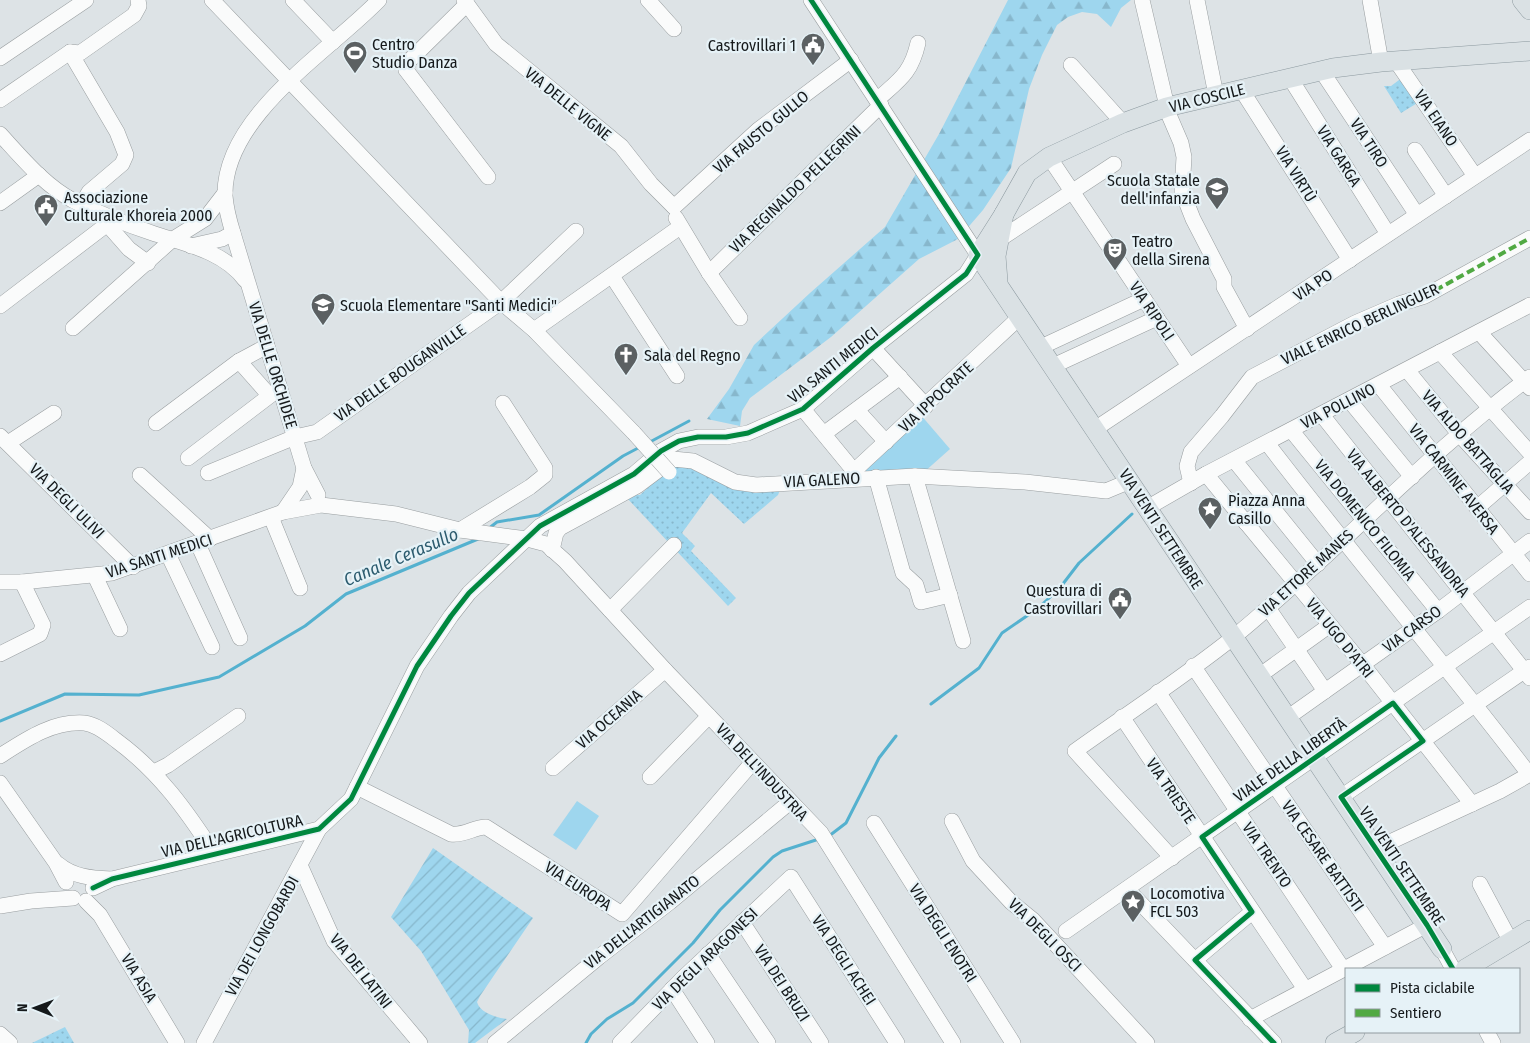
<svg xmlns="http://www.w3.org/2000/svg" width="1530" height="1043" viewBox="0 0 1530 1043" font-family="'Fira Sans Condensed',sans-serif">
<defs>
<pattern id="grass-dots" width="8" height="8" patternUnits="userSpaceOnUse" patternTransform="scale(1.25)"><rect width="8" height="8" fill="#9ed6ee"/><path d="M2 2h.1M6 6h.1" fill="none" stroke="#87b7cc" stroke-width="1.8" stroke-linecap="round"/></pattern>
<pattern id="forest-firs" width="22" height="20" patternUnits="userSpaceOnUse" patternTransform="scale(1.25)"><rect width="22" height="20" fill="#9ed6ee"/><path d="M5 1l3.5 6h-7zM16 11l3.5 6h-7z" fill="#87b7cc"/></pattern>
<pattern id="garden-furrows" width="10" height="10" patternUnits="userSpaceOnUse" patternTransform="scale(1.25)"><rect width="10" height="10" fill="#9ed6ee"/><path d="M-1 1l2-2M0 10L10 0M9 11l2-2" fill="none" stroke="#87b7cc"/></pattern>
</defs>
<rect width="100%" height="100%" fill="#dde3e6"/>
<!-- grass -->
<g fill="url(#grass-dots)">
<polygon points="1403,77 1419,102 1401,113 1384,86 1391,86"/>
<polygon points="675,463 780,490 778,495 744,524 711,493 682,533 695,546 691,551 736,598 728,606 627,498 629,495 640,495"/>
<polygon points="65,1027 74,1043 32,1043"/>
</g>
<!-- forest -->
<polygon fill="url(#forest-firs)" points="1008,0 1131,0 1121,8 1111,27 1097,14 1082,12 1068,17 1057,25 1042,55 1029,89 1011,168 983,210 958,239 919,259 831,337 750,398 742,411 740,426 707,419 729,389 754,345 810,293 885,227 939,134"/>
<!-- park -->
<g fill="#9ed6ee">
<polygon points="920,414 950,449 923,473 864,474 861,471"/>
<polygon points="577,801 599,816 576,850 553,835"/>
</g>
<!-- garden -->
<path fill="url(#garden-furrows)" d="M433,848L533,918L480,996L477,1002C480,1013 497,1018 507,1019L475,1043H468L469,1030L445,990L421,951L391,917Z"/>
<g fill="none" stroke-linecap="round" stroke-linejoin="round">
<!-- stream -->
<g stroke="#54b1cf" stroke-width="3">
<polyline points="648,443 689,421"/>
<polyline points="488,529 497,522 539,515 623,456 640,447"/>
<polyline points="931,704 979,668 1002,633 1037,609 1059,589 1079,563 1132,514"/>
<polyline points="0,721 65,694 139,695 219,677 305,626 346,594 478,539"/>
<polyline points="829,836 846,823 879,758 896,736"/>
<polyline points="586,1043 591,1034 607,1019 633,1003 693,943 720,910 773,857 782,851 819,839"/>
</g>
<defs>
<g id="minor">
<polyline points="212,0 501,302 534,330 634,433"/>
<polyline points="293,0 333,42"/>
<polyline points="464,0 496,44 621,146 651,184 674,207"/>
<polyline points="648,0 674,29"/>
<polyline points="1142,0 1169,115 1181,143 1184,157 1182,191 1193,219 1224,279 1224,287 1247,329"/>
<polyline points="1197,0 1216,95"/>
<polyline points="1370,0 1381,62"/>
<polyline points="467,4 409,61 406,70 488,177"/>
<polyline points="70,52 117,132 126,155 122,164 89,192 82,204"/>
<polyline points="0,58 86,0"/>
<polyline points="1396,61 1475,176"/>
<polyline points="1071,65 1123,123"/>
<polyline points="1321,70 1417,215"/>
<polyline points="1290,78 1388,234"/>
<polyline points="1241,89 1350,260"/>
<polyline points="0,100 70,52 80,53 134,15 139,6 138,0"/>
<path d="M877,100C899,80 911,74 918,43"/>
<path d="M0,134C22,158 45,186 74,201C100,214 128,225 155,234C186,244 225,252 245,280"/>
<polyline points="1415,150 1446,196"/>
<polyline points="1049,157 1189,366"/>
<polyline points="0,203 39,175"/>
<polyline points="674,207 758,130 851,60"/>
<polyline points="676,218 709,273 740,318"/>
<polyline points="107,224 129,249 148,263"/>
<polyline points="1000,239 1114,164"/>
<polyline points="191,246 222,239 233,233"/>
<polyline points="709,273 881,105"/>
<polyline points="612,276 677,376"/>
<polyline points="0,306 114,219"/>
<polyline points="73,328 173,239 205,219 225,193"/>
<polyline points="534,330 680,227"/>
<polyline points="1479,332 1530,388"/>
<polyline points="1041,347 1144,299"/>
<polyline points="873,348 926,406"/>
<polyline points="1440,352 1530,453"/>
<polyline points="239,361 269,395"/>
<polyline points="1053,366 1157,318"/>
<polyline points="1407,370 1460,435 1530,512"/>
<polyline points="1379,385 1530,574"/>
<polyline points="1349,400 1412,477"/>
<polyline points="803,409 854,471"/>
<polyline points="857,410 886,442"/>
<polyline points="1322,415 1530,678"/>
<polyline points="156,423 239,361 267,346"/>
<polyline points="1095,429 1530,140"/>
<polyline points="1291,430 1438,611"/>
<polyline points="825,433 900,377"/>
<polyline points="0,436 133,567"/>
<polyline points="8,443 54,413"/>
<path d="M1267,443C1353,555 1443,662 1529,774"/>
<polyline points="188,458 280,388"/>
<polyline points="1234,460 1318,564"/>
<polyline points="208,473 295,437 317,432 501,302 576,231"/>
<polyline points="1206,474 1363,665 1472,804"/>
<polyline points="140,475 210,539"/>
<polyline points="915,476 963,641"/>
<polyline points="876,477 903,573 916,585 921,602 950,595"/>
<polyline points="855,478 854,471 1021,316"/>
<polyline points="1191,483 1187,466 1191,452 1222,416 1252,377 1355,323 1399,304 1425,296 1530,238"/>
<path d="M318,495L304,468L233,233C229,220 226,208 225,196C223,116 330,51 379,0"/>
<polyline points="1147,508 1206,474 1530,305"/>
<polyline points="1477,508 1530,462"/>
<polyline points="283,512 300,487 304,468"/>
<polyline points="271,517 300,588"/>
<polyline points="1246,523 1270,504"/>
<polyline points="460,530 530,487 545,475 545,468 503,403"/>
<polyline points="198,544 240,638"/>
<polyline points="552,550 556,533 560,528 637,486 673,459 693,461 735,482 756,485 915,476 1025,482 1106,491 1130,481"/>
<polyline points="168,554 212,647"/>
<polyline points="95,576 120,629"/>
<polyline points="0,582 22,582 112,573 283,512 321,505 396,514 460,530 527,539 546,544 565,561 665,670 821,833 953,1043"/>
<polyline points="1268,608 1325,691"/>
<polyline points="610,610 674,545"/>
<polyline points="0,654 40,634 43,625 22,582"/>
<polyline points="1193,666 1385,947"/>
<polyline points="1259,676 1330,625"/>
<polyline points="1158,692 1343,969"/>
<polyline points="1122,717 1305,989"/>
<polyline points="1287,718 1438,611 1530,541"/>
<path d="M0,756C25,740 52,721 84,723C96,724 108,734 117,741C159,772 186,810 214,853"/>
<polyline points="553,768 665,670"/>
<polyline points="154,772 168,765 238,716"/>
<polyline points="650,777 709,716"/>
<polyline points="0,783 56,863 66,882"/>
<path d="M357,787L451,834C464,836 474,827 486,827L622,914L752,763"/>
<polyline points="1341,797 1530,667"/>
<polyline points="952,821 973,861 1011,902 1033,920 1147,1043"/>
<polyline points="874,823 1013,1043"/>
<polyline points="1377,848 1500,791 1530,774"/>
<path d="M1172,858L1075,751C1128,713 1184,677 1235,636C1336,553 1425,455 1530,377"/>
<path d="M58,864C73,877 92,878 111,879"/>
<polyline points="300,865 334,941 420,1043"/>
<polyline points="93,888 112,879 319,829 351,799 417,666 451,616 469,593 540,526 634,474 661,451 679,441 698,437 726,437 748,433 803,409 873,348 966,274 978,255 811,0"/>
<polyline points="1127,889 1274,1043"/>
<polyline points="86,901 100,915 177,1043"/>
<polyline points="1489,901 1480,884 1511,942"/>
<polyline points="0,906 31,901 73,898"/>
<polyline points="742,922 821,1043"/>
<polyline points="1066,931 1530,607"/>
<polyline points="1442,949 1453,969"/>
<polyline points="708,954 768,1043"/>
<polyline points="1195,960 1252,912"/>
<polyline points="672,989 707,1043"/>
<polyline points="1250,1019 1427,925"/>
<polyline points="1487,1032 1493,1043"/>
<polyline points="0,1034 10,1043"/>
<polyline points="204,1043 319,829"/>
<polyline points="495,1043 599,957 670,902 790,802"/>
<polyline points="620,1043 684,977 791,877 897,1043"/>
</g>
<g id="major">
<polyline points="1522,0 1530,10"/>
<polyline points="1004,214 978,255 1442,949"/>
<polyline points="998,281 996,256 1004,214 1027,173 1049,157 1123,123 1167,107 1333,68 1381,62 1530,51"/>
<polyline points="1465,969 1530,930"/>
<polyline points="1335,1043 1355,1032"/>
</g>
</defs>
<!-- minor casing -->
<use href="#minor" stroke="#999ea0" stroke-width="16"/>
<!-- major casing -->
<use href="#major" stroke="#8c999f" stroke-width="20"/>
<!-- minor -->
<use href="#minor" stroke="#fafbfb" stroke-width="15"/>
<!-- major -->
<use href="#major" stroke="#dae1e4" stroke-width="19"/>
<defs>
<polyline id="minor-bridge" points="634,433 669,472"/>
</defs>
<!-- minor-bridge casing -->
<use href="#minor-bridge" stroke="#999ea0" stroke-width="16" stroke-linecap="butt"/>
<!-- minor-bridge -->
<use href="#minor-bridge" stroke="#fafbfb" stroke-width="15"/>
<!-- quiet -->
<polyline stroke="#51a943" stroke-width="4" stroke-dasharray="8 4" stroke-linecap="butt" points="1425,296 1530,238"/>
<defs>
<g id="cycleway">
<polyline points="93,888 112,879 319,829 351,799 417,666 451,616 469,593 540,526 634,474 661,451 679,441 698,437 726,437 748,433 803,409 873,348 966,274 978,255 811,0"/>
<polyline points="1274,1043 1195,960 1252,912 1202,837 1393,703 1423,741 1341,797 1427,925 1453,969"/>
</g>
</defs>
<!-- cycleway casing -->
<use href="#cycleway" stroke="#e6f2f7" stroke-width="8"/>
<!-- cycleway -->
<use href="#cycleway" stroke="#00873e" stroke-width="5"/>
</g>
<!-- icons -->
<defs>
<symbol id="civic-pin" viewBox="-11 -11 22 30"><path d="M0 17L-7.5 6A9.5 9.5 0 1 1 7.5 6Z" fill="#5b6062" stroke="#e6f2f7"/><path d="M-.6-6.5H3V-4.5H.6V-3L4-1V1h2V6H-6V1h2V-1L-.6-3ZM-1.2 2.5V6h2.4V2.5Z" fill="#fff"/></symbol>
<symbol id="stadium-pin" viewBox="-11 -11 22 30"><path d="M0 17L-7.5 6A9.5 9.5 0 1 1 7.5 6Z" fill="#5b6062" stroke="#e6f2f7"/><path d="M0-5a6.5 5 0 1 0 0 10a6.5 5 0 1 0 0-10ZM-3.5-1.8h7v3.6h-7Z" fill="#fff"/></symbol>
<symbol id="school-pin" viewBox="-11 -11 22 30"><path d="M0 17L-7.5 6A9.5 9.5 0 1 1 7.5 6Z" fill="#5b6062" stroke="#e6f2f7"/><path d="M0-5L7-2L0 1L-7-2ZM-4 1L0 2.5L4 1V4Q0 6-4 4Z" fill="#fff"/></symbol>
<symbol id="theatre-pin" viewBox="-11 -11 22 30"><path d="M0 17L-7.5 6A9.5 9.5 0 1 1 7.5 6Z" fill="#5b6062" stroke="#e6f2f7"/><path d="M-5-5.5Q0-4 5-5.5V0Q5 5 0 6Q-5 5-5 0ZM-3.3-2.5H-1v1.5H-3.3ZM1-2.5H3.3v1.5H1ZM-2.8 1Q0 5.5 2.8 1Z" fill="#fff"/></symbol>
<symbol id="church-pin" viewBox="-11 -11 22 30"><path d="M0 17L-7.5 6A9.5 9.5 0 1 1 7.5 6Z" fill="#5b6062" stroke="#e6f2f7"/><path d="M-1.2-6h2.4v3.5h3.3v2.4h-3.3V6h-2.4V-.1h-3.3v-2.4h3.3Z" fill="#fff"/></symbol>
<symbol id="sight-pin" viewBox="-11 -11 22 30"><path d="M0 17L-7.5 6A9.5 9.5 0 1 1 7.5 6Z" fill="#5b6062" stroke="#e6f2f7"/><path d="M0-6L1.8-2.2L6-1.7L2.9 1.2L3.7 5.4L0 3.3L-3.7 5.4L-2.9 1.2L-6-1.7L-1.8-2.2Z" fill="#fff"/></symbol>
</defs>
<g fill-rule="evenodd">
<use href="#civic-pin" x="799" y="31" width="28" height="38"/>
<use href="#stadium-pin" x="341" y="39" width="28" height="38"/>
<use href="#school-pin" x="1203" y="175" width="28" height="38"/>
<use href="#civic-pin" x="32" y="192" width="28" height="38"/>
<use href="#theatre-pin" x="1101" y="236" width="28" height="38"/>
<use href="#school-pin" x="309" y="291" width="28" height="38"/>
<use href="#church-pin" x="612" y="341" width="28" height="38"/>
<use href="#sight-pin" x="1196" y="495" width="28" height="38"/>
<use href="#civic-pin" x="1106" y="585" width="28" height="38"/>
<use href="#sight-pin" x="1119" y="888" width="28" height="38"/>
</g>
<g text-anchor="middle" dominant-baseline="central" stroke-width="4.5" stroke-linejoin="round" paint-order="stroke">
<!-- poi labels -->
<g font-size="16" fill="#15191b" stroke="#e6f2f7" text-anchor="start">
<text x="372" y="44">Centro<tspan x="372" dy="18">Studio Danza</tspan></text>
<text x="796" y="45" text-anchor="end">Castrovillari 1</text>
<text x="1200" y="180" text-anchor="end">Scuola Statale<tspan x="1200" dy="18">dell'infanzia</tspan></text>
<text x="64" y="197">Associazione<tspan x="64" dy="18">Culturale Khoreia 2000</tspan></text>
<text x="1132" y="241">Teatro<tspan x="1132" dy="18">della Sirena</tspan></text>
<text x="340" y="305">Scuola Elementare "Santi Medici"</text>
<text x="644" y="355">Sala del Regno</text>
<text x="1228" y="500">Piazza Anna<tspan x="1228" dy="18">Casillo</tspan></text>
<text x="1102" y="590" text-anchor="end">Questura di<tspan x="1102" dy="18">Castrovillari</tspan></text>
<text x="1150" y="893">Locomotiva<tspan x="1150" dy="18">FCL 503</tspan></text>
</g>
<!-- street labels -->
<g font-size="16" fill="#15191b" stroke="#e6f2f7">
<text transform="translate(1207 98) rotate(-14)">VIA COSCILE</text>
<text transform="translate(568 104) rotate(39)">VIA DELLE VIGNE</text>
<text transform="translate(1436 118) rotate(56)">VIA EIANO</text>
<text transform="translate(761 132) rotate(-40)">VIA FAUSTO GULLO</text>
<text transform="translate(1369 143) rotate(57)">VIA TIRO</text>
<text transform="translate(1339 156) rotate(58)">VIA GARGA</text>
<text transform="translate(1296 174) rotate(58)">VIA VIRTÙ</text>
<text transform="translate(795 189) rotate(-44)">VIA REGINALDO PELLEGRINI</text>
<text transform="translate(1313 285) rotate(-34)">VIA PO</text>
<text transform="translate(1152 311) rotate(56)">VIA RIPOLI</text>
<text transform="translate(1360 324) rotate(-25)">VIALE ENRICO BERLINGUER</text>
<text transform="translate(273 365) rotate(73)">VIA DELLE ORCHIDEE</text>
<text transform="translate(833 365) rotate(-39)">VIA SANTI MEDICI</text>
<text transform="translate(400 373) rotate(-35)">VIA DELLE BOUGANVILLE</text>
<text transform="translate(936 397) rotate(-43)">VIA IPPOCRATE</text>
<text transform="translate(1338 406) rotate(-27)">VIA POLLINO</text>
<text transform="translate(1468 442) rotate(49)">VIA ALDO BATTAGLIA</text>
<text transform="translate(1454 479) rotate(52)">VIA CARMINE AVERSA</text>
<text transform="translate(822 480) rotate(-3)">VIA GALENO</text>
<text transform="translate(67 501) rotate(45)">VIA DEGLI ULIVI</text>
<text transform="translate(1365 520) rotate(51)">VIA DOMENICO FILOMIA</text>
<text transform="translate(1408 523) rotate(51)">VIA ALBERTO D'ALESSANDRIA</text>
<text transform="translate(1161 529) rotate(57)">VIA VENTI SETTEMBRE</text>
<text transform="translate(159 556) rotate(-18)">VIA SANTI MEDICI</text>
<text transform="translate(1306 573) rotate(-42)">VIA ETTORE MANES</text>
<text transform="translate(1412 629) rotate(-36)">VIA CARSO</text>
<text transform="translate(1340 638) rotate(51)">VIA UGO D'ATRI</text>
<text transform="translate(609 719) rotate(-41)">VIA OCEANIA</text>
<text transform="translate(1290 760) rotate(-35)">VIALE DELLA LIBERTÀ</text>
<text transform="translate(762 772) rotate(47)">VIA DELL'INDUSTRIA</text>
<text transform="translate(1171 791) rotate(56)">VIA TRIESTE</text>
<text transform="translate(232 836) rotate(-13)">VIA DELL'AGRICOLTURA</text>
<text transform="translate(1267 855) rotate(56)">VIA TRENTO</text>
<text transform="translate(1323 856) rotate(55)">VIA CESARE BATTISTI</text>
<text transform="translate(1402 866) rotate(56)">VIA VENTI SETTEMBRE</text>
<text transform="translate(578 886) rotate(33)">VIA EUROPA</text>
<text transform="translate(642 922) rotate(-38)">VIA DELL'ARTIGIANATO</text>
<text transform="translate(943 933) rotate(58)">VIA DEGLI ENOTRI</text>
<text transform="translate(1045 935) rotate(45)">VIA DEGLI OSCI</text>
<text transform="translate(262 936) rotate(-61)">VIA DEI LONGOBARDI</text>
<text transform="translate(705 959) rotate(-44)">VIA DEGLI ARAGONESI</text>
<text transform="translate(844 960) rotate(57)">VIA DEGLI ACHEI</text>
<text transform="translate(361 971) rotate(52)">VIA DEI LATINI</text>
<text transform="translate(139 978) rotate(59)">VIA ASIA</text>
<text transform="translate(782 983) rotate(57)">VIA DEI BRUZI</text>
</g>
<!-- water labels -->
<g font-size="18" font-style="italic" fill="#2c5b6e" stroke="#e6f2f7">
<text transform="translate(401 557) rotate(-23)">Canale Cerasullo</text>
</g>
</g>
<!-- legend -->
<rect x="1345" y="968" width="175" height="65" fill="#e6f2f7" stroke="#929b9f"/>
<rect x="1355" y="984" width="25" height="8" fill="#00873e" stroke="#929b9f"/>
<text x="1390" y="993" font-size="15" fill="#15191b">Pista ciclabile</text>
<rect x="1355" y="1009" width="25" height="8" fill="#51a943" stroke="#929b9f"/>
<text x="1390" y="1018" font-size="15" fill="#15191b">Sentiero</text>
<!-- north arrow -->
<g transform="translate(35 1008) rotate(271)" stroke="#e6f2f7" stroke-width="4" paint-order="stroke">
<path d="M0-4L9 19L0 12L-9 19Z" fill="#15191b"/>
<text y="-8" font-size="14" font-weight="bold" text-anchor="middle" fill="#15191b">N</text>
</g>
</svg>
